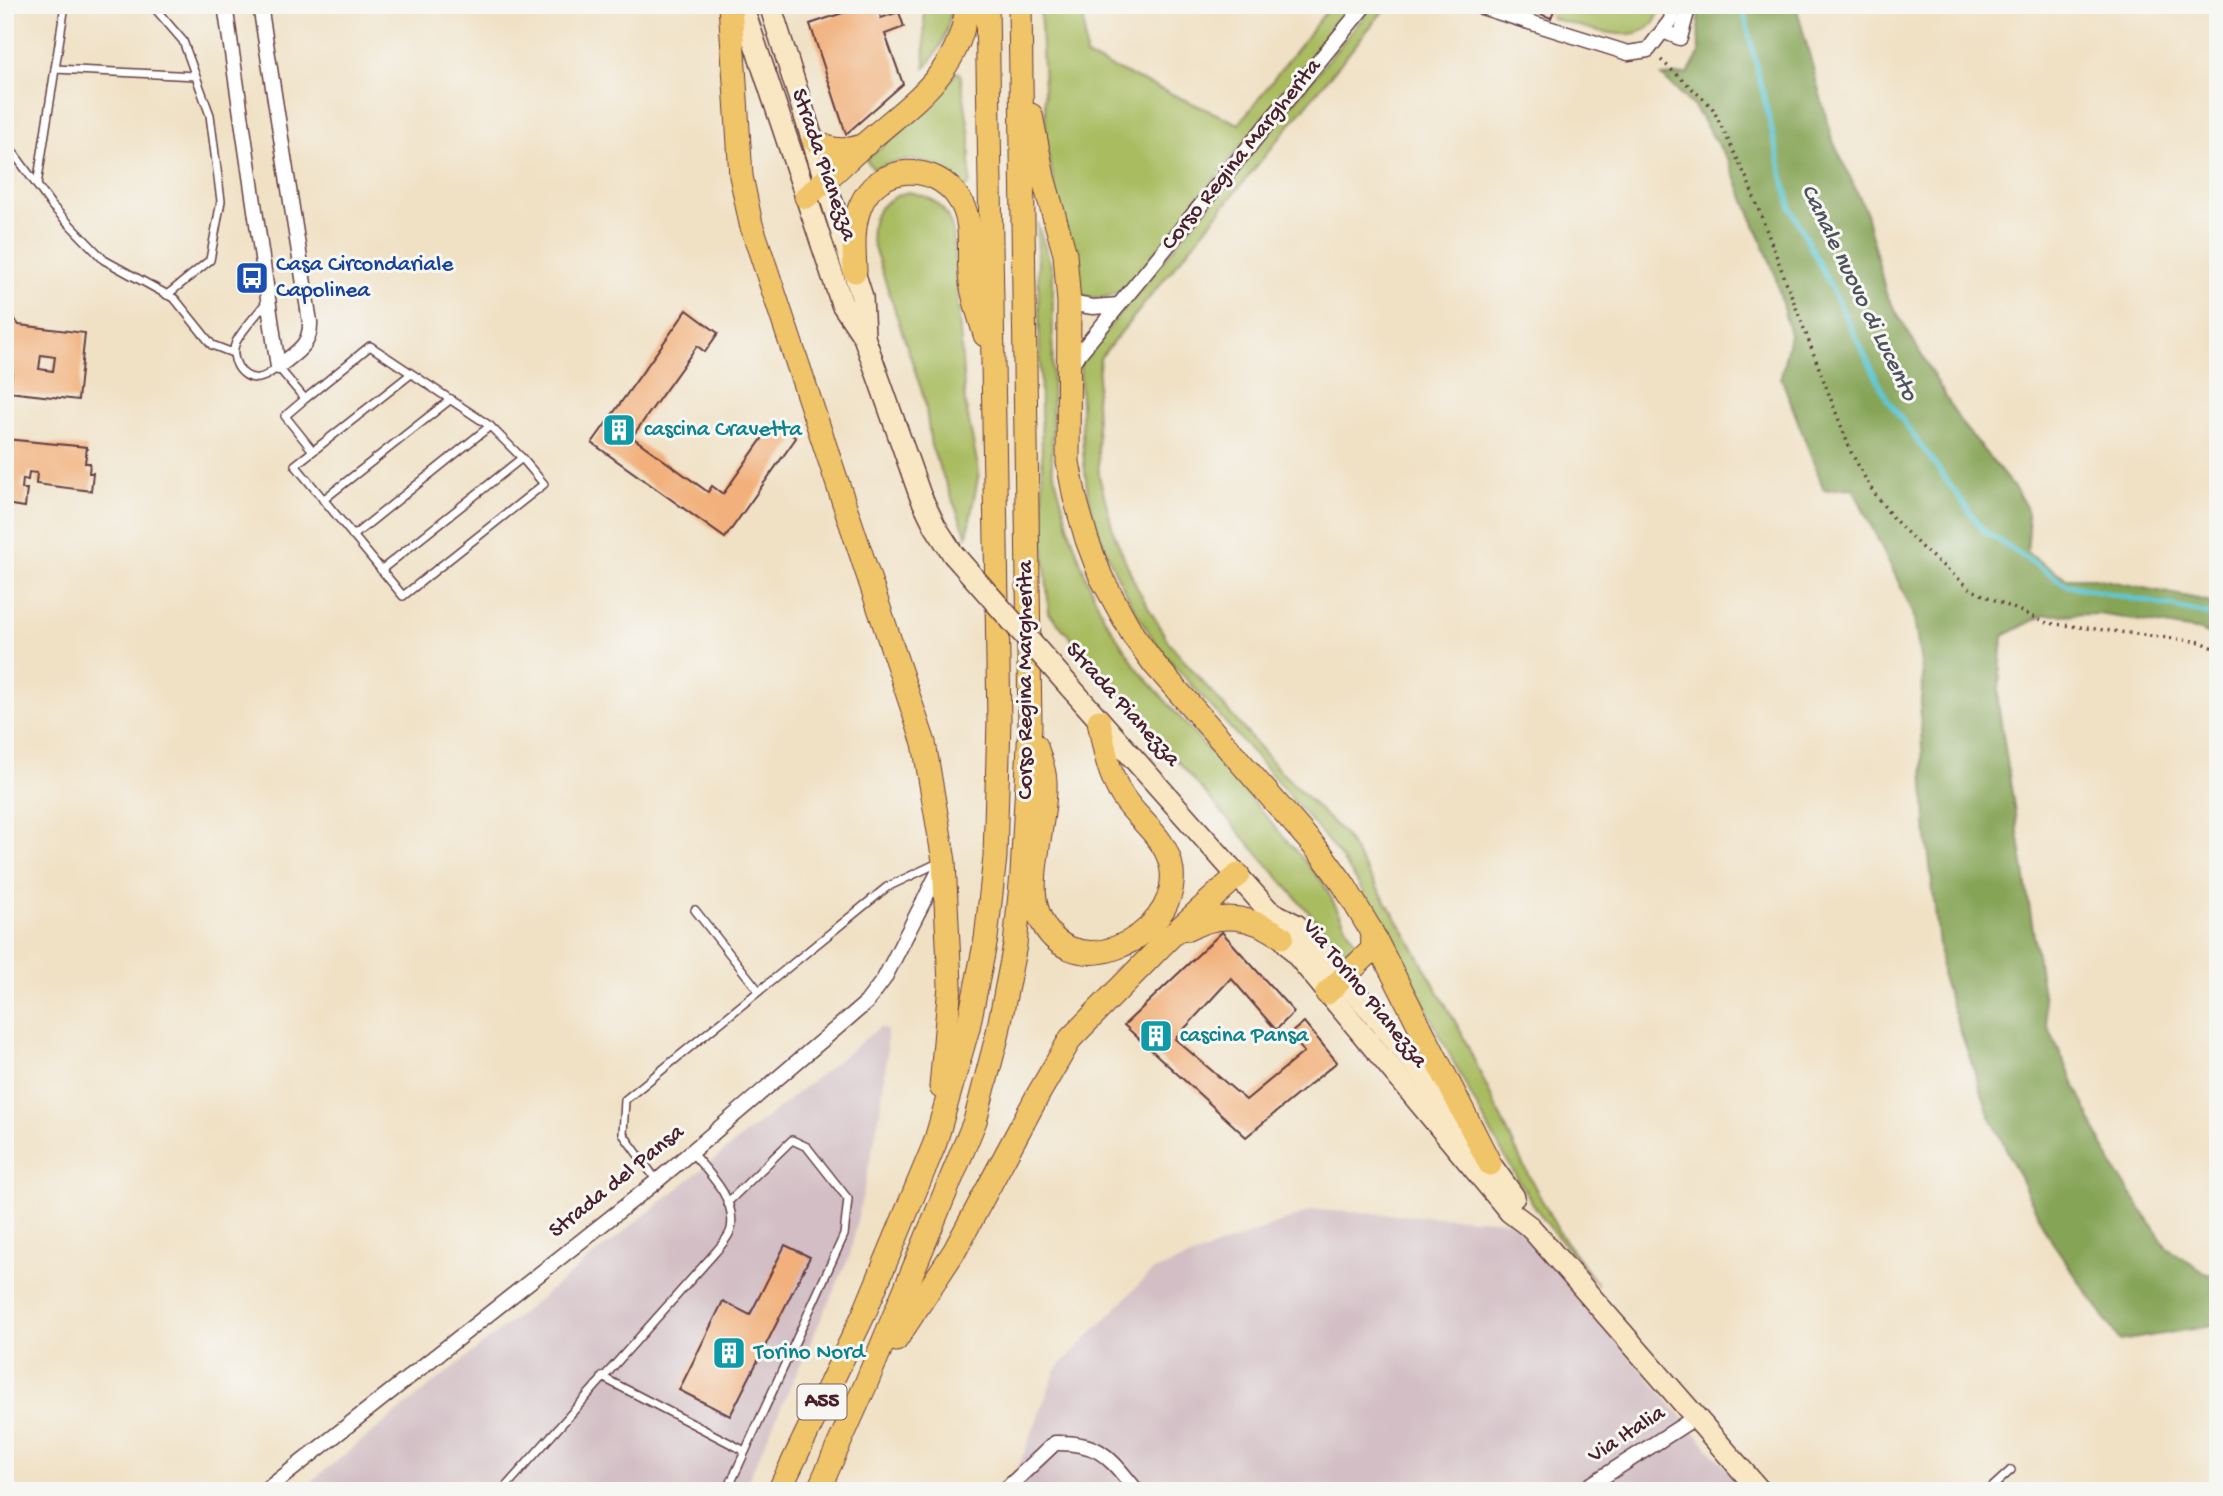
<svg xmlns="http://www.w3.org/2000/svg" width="2223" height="1496" viewBox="0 0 2223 1496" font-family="'Gochi Hand',sans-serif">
<rect width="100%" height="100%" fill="#f6f6f2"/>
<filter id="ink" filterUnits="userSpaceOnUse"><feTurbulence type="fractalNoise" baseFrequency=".0143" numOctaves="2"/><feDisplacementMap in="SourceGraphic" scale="14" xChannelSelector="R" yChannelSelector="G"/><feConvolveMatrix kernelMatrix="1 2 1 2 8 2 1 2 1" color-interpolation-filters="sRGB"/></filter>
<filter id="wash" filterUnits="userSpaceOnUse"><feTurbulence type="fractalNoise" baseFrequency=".00686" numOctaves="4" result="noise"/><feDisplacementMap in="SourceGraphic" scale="28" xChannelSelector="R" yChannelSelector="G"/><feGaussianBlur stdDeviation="1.57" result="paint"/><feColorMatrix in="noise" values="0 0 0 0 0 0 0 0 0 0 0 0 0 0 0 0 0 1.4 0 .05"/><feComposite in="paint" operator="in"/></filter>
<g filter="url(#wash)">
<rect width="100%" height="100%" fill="#f0e1c5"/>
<!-- industrial -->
<g fill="#d2bec4">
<polygon points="880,1027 887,1031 887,1055 880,1113 850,1255 743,1491 299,1491"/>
<polygon points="1313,1210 1513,1221 1746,1491 1004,1491 1013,1482 1056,1370 1151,1272"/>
</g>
<!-- green -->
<g fill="#a9bc60" stroke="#7a6e46" stroke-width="2">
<path d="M924,5H952C947,34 944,45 925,68Z"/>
<path d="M1040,5H1083L1086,56L1239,124L1331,5H1355L1130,284C1112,298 1100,300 1078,296L1047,150Z"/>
<path d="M1373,5H1388L1100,358L1096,401L1099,476L1114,534L1136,586L1169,643L1278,769L1343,833L1403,929L1461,1032L1523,1165L1560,1234L1598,1285C1574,1256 1548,1229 1529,1197C1465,1095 1418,984 1356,880C1339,853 1318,829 1297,805C1254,753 1208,704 1164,654C1131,610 1096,542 1087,487C1081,446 1081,404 1080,362Z"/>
<path d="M1556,5L1568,8L1569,5H1660C1656,57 1579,25 1551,18Z"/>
<path d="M956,72L960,73L970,136V184L963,189C939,157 909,153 874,169L866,160C896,133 935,107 956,72Z"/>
<path d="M908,192C933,196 947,207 953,232L965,402L979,472L967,536L931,446L925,401L872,241C869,215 882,199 908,192Z"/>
<polygon points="1037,222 1053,272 1052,466 1070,532 1086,577 1103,616 1137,668 1322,881 1357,946 1346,955 1049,613 1044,550"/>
</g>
<!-- forest -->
<polygon fill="#86a456" stroke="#686240" stroke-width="2" points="1698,5 1796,5 1832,139 1865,209 1886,294 1961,423 2016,490 2026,507 2029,529 2027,553 2066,578 2095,578 2203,600 2218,607 2218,640 2201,631 2099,614 2044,615 2003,636 1998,703 2048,1027 2112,1165 2167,1248 2207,1274 2218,1275 2218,1325 2120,1341 2047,1234 1988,1111 1943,980 1927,838 1920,711 1923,677 1913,612 1853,488 1824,490 1781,377 1790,335 1774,271 1729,162 1694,107 1662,76 1688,74 1699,54"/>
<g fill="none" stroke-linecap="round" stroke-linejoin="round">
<!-- stream -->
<polyline stroke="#5cc8d5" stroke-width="5" points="1742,5 1790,206 1887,399 1983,530 2067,585 2218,616"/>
</g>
<g id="blocks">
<!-- building -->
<g fill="#f2b17b" fill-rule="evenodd">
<polygon points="866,5 877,5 881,18 899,12 904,27 885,34 903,84 846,134 810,24"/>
<polygon points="1516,5 1556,5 1551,18"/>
<path d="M5,302L9,307L7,309L19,325L85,333L78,400L9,392L12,371L5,367ZM41,355L55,357L53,371L39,369Z"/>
<polygon points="687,310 718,333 705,352 697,346 632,437 708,492 712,486 723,494 774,422 796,438 725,538 592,443"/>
<polygon points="5,439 87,447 85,463 90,463 89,473 93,473 91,491 36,484 37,473 29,472 28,480 23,479 22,489 27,489 25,507 5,504"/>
<polygon points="1222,932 1294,1012 1276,1030 1231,978 1175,1039 1246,1100 1304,1052 1290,1034 1304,1022 1337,1062 1246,1137 1124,1025"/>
<polygon points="785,1245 810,1257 730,1416 679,1390 723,1301 750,1315"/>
</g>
</g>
</g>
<g filter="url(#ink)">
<use href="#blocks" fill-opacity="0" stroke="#633c42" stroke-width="2"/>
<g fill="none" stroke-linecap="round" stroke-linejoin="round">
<defs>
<g id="lane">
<polyline points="152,5 183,41 210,115 221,201 210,260 167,295"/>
<polyline points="55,69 196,76"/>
<polyline points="5,141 52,206 104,260 175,299 212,345 233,353"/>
<polyline points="37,185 65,5"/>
<path d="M267,301C258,314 243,328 236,342C229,357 240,380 259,378C267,377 272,371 278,367L305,399L285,416L313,451L295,465L403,596L544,484L522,458L490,426L370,346L305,399"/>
<polyline points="313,451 411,374"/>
<polyline points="323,500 451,399"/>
<polyline points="353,536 490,426"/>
<polyline points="381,570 522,458"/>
<polyline points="695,910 759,991"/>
<polyline points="657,1181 623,1134 625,1100 887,887 940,862"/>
<polyline points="727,1203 792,1140 807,1147 848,1199 844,1235 727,1491"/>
<polyline points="602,1377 745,1451"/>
<path d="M502,1491L712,1256C718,1249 729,1238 731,1229C737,1199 708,1172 691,1152"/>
<polyline points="1988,1491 2011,1470"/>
</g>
<g id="street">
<path d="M225,5L278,367C296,352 311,346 310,322L260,5"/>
<polyline points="1475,5 1628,53 1648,50 1671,20 1673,5"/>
<polyline points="1663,31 1680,38 1689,5"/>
<polyline points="1069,303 1093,307 1119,305"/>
<polyline points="1069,366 1365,5"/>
<polyline points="265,1491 657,1181 866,1003 884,979 942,865"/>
<path d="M1004,1491L1055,1443C1102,1442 1109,1458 1137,1491"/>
<polyline points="1581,1491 1696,1417"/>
</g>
<g id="secondary">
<polyline points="742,5 842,304 864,337 920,495 935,526 953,554"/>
<polyline points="770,5 862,297 864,335"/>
<polyline points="1070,687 1269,911 1282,937 1510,1212 1530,1227 1760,1491"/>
<polyline points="1269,911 1296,925 1372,1012 1451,1109 1514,1197"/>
</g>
<g id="primary">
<polyline points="730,5 741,176 751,224 924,743 944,861 950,985 941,1087"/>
<polyline points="1031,115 1043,177 1065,254 1069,303 1068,462 1075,498 1087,540 1101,577 1133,635 1155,665 1322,855 1344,885 1370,929 1490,1164"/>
<path d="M814,140C830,153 848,152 866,144"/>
<path d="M806,197C827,180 846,161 866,143C912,102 961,73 967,5"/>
<path d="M855,271C854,249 852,227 860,207C877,163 935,161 959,199C976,224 966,255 971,283C974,301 980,318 985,335"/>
<path d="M1036,746C1039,757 1045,770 1045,782C1047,818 1027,876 1037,909C1063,994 1179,939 1172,871C1168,838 1139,822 1123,797C1108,774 1104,747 1099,721"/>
<path d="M1188,929C1221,911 1252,916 1282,937"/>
<polyline points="1327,993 1372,950 1373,939 1370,929"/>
<polyline points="896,1340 955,1250 1039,1093 1071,1038 1169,938 1238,875"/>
<polyline points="779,1491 864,1314 935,1143 968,1028 986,939 995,857 999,721 987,5"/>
<polyline points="818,1491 865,1386 975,1121 997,1037 1015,945 1022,874 1030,726 1020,5"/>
</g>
</defs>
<!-- lane casing -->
<use href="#lane" stroke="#633c42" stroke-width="10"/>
<!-- street casing -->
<use href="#street" stroke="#633c42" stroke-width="17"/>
<!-- secondary casing -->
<use href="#secondary" stroke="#633c42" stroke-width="24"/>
<!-- primary casing -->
<use href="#primary" stroke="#633c42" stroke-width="25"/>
<!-- path -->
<polyline stroke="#633c42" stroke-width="3.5" stroke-dasharray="2 5" stroke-linecap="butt" points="1661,60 1712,107 1747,179 1851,452 1870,487 1892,517 1924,550 1972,590 2047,623 2201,642 2218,650"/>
<!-- lane -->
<use href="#lane" stroke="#fff" stroke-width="7"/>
<!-- street -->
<use href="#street" stroke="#fff" stroke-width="14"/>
<!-- secondary -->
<use href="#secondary" stroke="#f9e7c3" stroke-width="21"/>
<!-- primary -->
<use href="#primary" stroke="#f0c469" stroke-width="23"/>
<defs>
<polyline id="secondary-bridge" points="953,554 1070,687"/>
</defs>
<!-- secondary-bridge casing -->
<use href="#secondary-bridge" stroke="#633c42" stroke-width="24" stroke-linecap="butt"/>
<!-- secondary-bridge -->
<use href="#secondary-bridge" stroke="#f9e7c3" stroke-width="21"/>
</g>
</g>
<!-- icons -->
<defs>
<symbol id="bus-square" viewBox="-11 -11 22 22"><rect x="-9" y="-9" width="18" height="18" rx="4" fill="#1a4fb4" stroke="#f6f6f2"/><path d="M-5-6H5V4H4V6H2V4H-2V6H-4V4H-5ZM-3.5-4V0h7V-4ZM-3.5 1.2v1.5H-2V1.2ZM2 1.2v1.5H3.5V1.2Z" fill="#fff"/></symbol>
<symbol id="building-square" viewBox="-11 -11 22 22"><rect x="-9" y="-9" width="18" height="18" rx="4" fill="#0f9aa8" stroke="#f6f6f2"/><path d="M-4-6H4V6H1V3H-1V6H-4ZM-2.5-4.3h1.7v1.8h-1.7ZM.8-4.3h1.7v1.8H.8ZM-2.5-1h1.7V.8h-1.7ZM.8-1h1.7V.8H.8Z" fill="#fff"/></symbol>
</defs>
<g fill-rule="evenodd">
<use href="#bus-square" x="233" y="259" width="38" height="38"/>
<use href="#building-square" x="600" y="411" width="38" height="38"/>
<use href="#building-square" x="1137" y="1017" width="38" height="38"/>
<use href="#building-square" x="710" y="1334" width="38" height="38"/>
</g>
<g text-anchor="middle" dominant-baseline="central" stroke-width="6" stroke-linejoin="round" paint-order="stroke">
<!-- shield labels -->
<rect fill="#f6f6f2" stroke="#7e6067" stroke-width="2" x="797.5" y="1384.5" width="49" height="35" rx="5"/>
<g font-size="21" font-weight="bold" fill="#4a1f2b">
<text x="822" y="1402">A55</text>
</g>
<!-- street labels -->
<g font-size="23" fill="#4a1f2b" stroke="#f6f6f2">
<text transform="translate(1242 155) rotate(-51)">Corso Regina Margherita</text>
<text transform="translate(823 165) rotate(71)">Strada Pianezza</text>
<text transform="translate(1026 680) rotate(-90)">Corso Regina Margherita</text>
<text transform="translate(1122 705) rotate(48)">Strada Pianezza</text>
<text transform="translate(1364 994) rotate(51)">Via Torino Pianezza</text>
<text transform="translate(617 1182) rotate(-39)">Strada del Pansa</text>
<text transform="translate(1627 1435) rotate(-33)">Via Italia</text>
</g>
<!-- transit labels -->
<g font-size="23" fill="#164399" stroke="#f6f6f2" text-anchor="start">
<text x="276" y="265">Casa Circondariale<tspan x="276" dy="26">Capolinea</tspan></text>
</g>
<!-- culture labels -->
<g font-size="23" fill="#0d838f" stroke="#f6f6f2" text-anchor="start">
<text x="644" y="430">cascina Cravetta</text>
<text x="1180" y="1036">cascina Pansa</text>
<text x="754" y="1353">Torino Nord</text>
</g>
<!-- water labels -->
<g font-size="24" font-style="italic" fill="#4f525e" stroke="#f6f6f2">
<text transform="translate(1858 293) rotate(64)">Canale nuovo di Lucento</text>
</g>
</g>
<!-- margin -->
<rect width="2223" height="1496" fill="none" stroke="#f6f6f2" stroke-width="28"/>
</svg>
